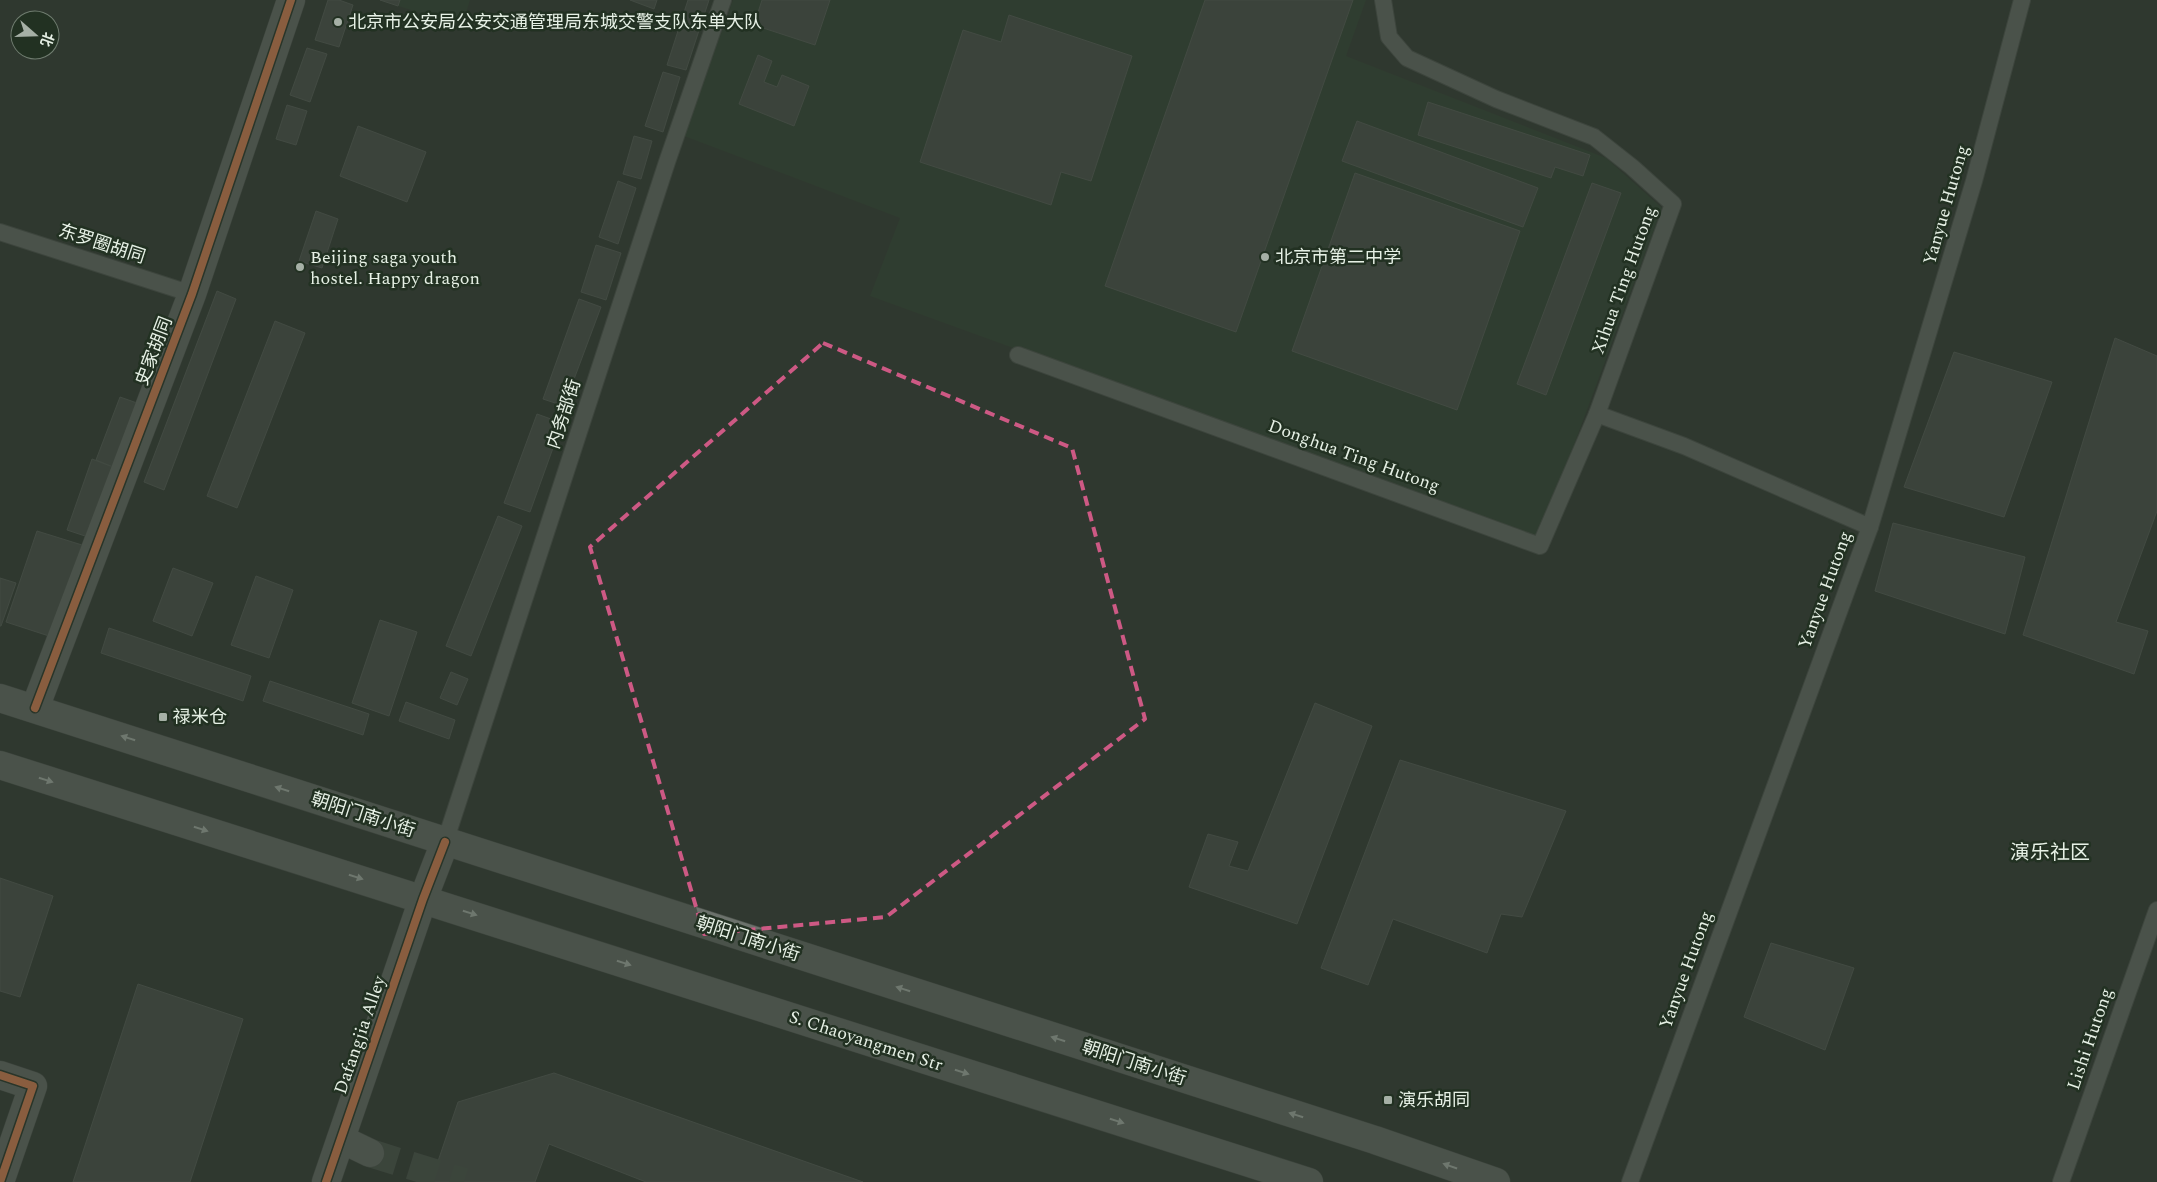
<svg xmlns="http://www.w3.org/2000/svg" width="2157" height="1182" viewBox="0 0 2157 1182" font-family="Spectral,'Noto Sans SC',serif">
<rect width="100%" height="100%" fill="#303830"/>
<!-- built -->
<g fill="#304331">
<polygon points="379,0 470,0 462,26"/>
<polygon points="733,0 1366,0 1346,56 1606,158 1662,208 1539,539 870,296 900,218 684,136"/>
</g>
<!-- building -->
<g fill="#4b514b" stroke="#596059">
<polygon points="328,0 339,0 353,5 339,47 315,40"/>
<polygon points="380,0 400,0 398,6"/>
<polygon points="630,0 657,0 654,9"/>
<polygon points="688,0 709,0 686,70 667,65"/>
<polygon points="762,0 830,0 815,45 754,25"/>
<polygon points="1205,0 1353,0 1236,332 1105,286"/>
<polygon points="1009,15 1132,56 1091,181 1061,172 1051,205 920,162 963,30 1001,42"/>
<polygon points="307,48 327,54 310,102 290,95"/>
<polygon points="758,55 772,61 764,82 777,87 782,75 809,86 794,126 739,104"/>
<polygon points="663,72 680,77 663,132 645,126"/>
<polygon points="1428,102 1590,155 1583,176 1555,167 1551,178 1418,135"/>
<polygon points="287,105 307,111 296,145 276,139"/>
<polygon points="1357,121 1538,188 1523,227 1342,161"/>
<polygon points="358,126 426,152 407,202 340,176"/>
<polygon points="634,136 652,141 641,179 623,174"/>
<polygon points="1355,173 1520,231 1457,410 1292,351"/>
<polygon points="618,181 636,188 618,244 599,237"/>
<polygon points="1592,183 1621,193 1546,395 1517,384"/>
<polygon points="316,211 338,219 322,268 299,261"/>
<polygon points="596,245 621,253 606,300 581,292"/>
<polygon points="217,291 236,299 164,490 144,482"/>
<polygon points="579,299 601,307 564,406 543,399"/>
<polygon points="275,321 305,333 237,508 207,496"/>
<polygon points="2115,338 2157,356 2157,511 2116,622 2148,631 2134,674 2023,635"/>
<polygon points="1954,352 2052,382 2004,517 1904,487"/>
<polygon points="120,397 137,403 113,467 96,460"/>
<polygon points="537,414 562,423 530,512 504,503"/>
<polygon points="92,459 113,467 88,537 67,530"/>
<polygon points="498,516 522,526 471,656 446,646"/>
<polygon points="1893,523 2025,557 2005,634 1875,591"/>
<polygon points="37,531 82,545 52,637 6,622"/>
<polygon points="173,568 213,583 192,636 153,621"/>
<polygon points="256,576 293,590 269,658 231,645"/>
<polygon points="0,578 16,583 1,626 0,626"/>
<polygon points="380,620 417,632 389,716 352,703"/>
<polygon points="109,628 251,676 243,701 101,653"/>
<polygon points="451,672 468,679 457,705 440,698"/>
<polygon points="270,681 369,714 363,735 263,701"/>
<polygon points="406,702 455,720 449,739 399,721"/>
<polygon points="1315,703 1372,726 1297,924 1189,887 1208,834 1238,842 1229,866 1248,871"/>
<polygon points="1400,760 1566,811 1522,917 1501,914 1487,953 1393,919 1368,985 1321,968"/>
<polygon points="0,878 53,896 20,997 0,991"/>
<polygon points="1771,943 1854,968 1825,1050 1744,1017"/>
<polygon points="138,984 243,1019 190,1182 73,1182"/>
<polygon points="554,1073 863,1182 646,1182 549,1144 535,1182 431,1182 458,1102"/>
</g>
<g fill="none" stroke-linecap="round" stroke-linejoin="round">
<!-- street-tunnel -->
<polyline stroke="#4b544b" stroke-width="28" stroke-dasharray="28 14" stroke-linecap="butt" points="370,1153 464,1182"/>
<defs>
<g id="lane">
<polyline points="1383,0 1389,37 1407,58 1496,99 1594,137 1632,167 1673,204 1597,414 1684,446 1870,527"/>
<polyline points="0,232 192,294"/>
<polyline points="1018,355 1540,546 1597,414"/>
<polyline points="445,842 667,162 723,0"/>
<polyline points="1630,1182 1870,527 1974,181 2022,0"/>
<polyline points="2061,1182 2157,910"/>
</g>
<g id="street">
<polyline points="35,708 192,294 291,0"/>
<polyline points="0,1075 33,1086 0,1182"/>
<polyline points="341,1139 370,1153"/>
<polyline points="326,1182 423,899 445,842"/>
</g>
<g id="secondary">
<polyline points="0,698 1375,1140 1496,1182"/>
<polyline points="0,765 1309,1182"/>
</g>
</defs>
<!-- lane casing -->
<use href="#lane" stroke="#4e554e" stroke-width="18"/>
<!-- street casing -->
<use href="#street" stroke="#4e554e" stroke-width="29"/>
<!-- secondary casing -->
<use href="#secondary" stroke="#4e554e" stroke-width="29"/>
<!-- lane -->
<use href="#lane" stroke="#6c726c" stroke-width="16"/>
<!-- street -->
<use href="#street" stroke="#6c726c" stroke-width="28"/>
<!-- secondary -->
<use href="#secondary" stroke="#6c726c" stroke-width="28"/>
<defs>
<g id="cycleway">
<polyline points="35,708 192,294 291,0"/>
<polyline points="0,1075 33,1086 0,1182"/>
<polyline points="326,1182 423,899 445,842"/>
</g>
</defs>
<!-- cycleway casing -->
<use href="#cycleway" stroke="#223122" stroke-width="11"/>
<!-- cycleway -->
<use href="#cycleway" stroke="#f68b52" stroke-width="8"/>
</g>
<!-- one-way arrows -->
<defs><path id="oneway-solid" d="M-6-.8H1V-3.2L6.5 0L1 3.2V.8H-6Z" transform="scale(1.25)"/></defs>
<g fill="#bbc4bb">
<use href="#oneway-solid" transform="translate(128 738) rotate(-162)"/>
<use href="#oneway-solid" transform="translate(46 780) rotate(18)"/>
<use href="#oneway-solid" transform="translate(282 789) rotate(-162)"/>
<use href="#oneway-solid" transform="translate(201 829) rotate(18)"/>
<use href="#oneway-solid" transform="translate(356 877) rotate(18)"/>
<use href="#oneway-solid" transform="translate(470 913) rotate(18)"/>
<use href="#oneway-solid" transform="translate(624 963) rotate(18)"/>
<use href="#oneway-solid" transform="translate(903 989) rotate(-162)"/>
<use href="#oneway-solid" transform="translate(1058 1039) rotate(-162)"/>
<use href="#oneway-solid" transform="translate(962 1072) rotate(18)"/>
<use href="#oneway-solid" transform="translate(1296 1115) rotate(-162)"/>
<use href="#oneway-solid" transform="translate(1117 1121) rotate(18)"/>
<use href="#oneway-solid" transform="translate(1450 1166) rotate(-161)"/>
</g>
<!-- marked area -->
<path d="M0 0H2157V1182H0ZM823,343L1072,448L1145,719L886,917L704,934L590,547Z" fill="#303830" fill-opacity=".55" fill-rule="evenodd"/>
<path fill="none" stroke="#cd5984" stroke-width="4" stroke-dasharray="10 6" stroke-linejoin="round" d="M823,343L1072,448L1145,719L886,917L704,934L590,547Z"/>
<!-- markers -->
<g fill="#a6b0a6" stroke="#223122" stroke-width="2">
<circle cx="338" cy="22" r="5"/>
<circle cx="1265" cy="257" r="5"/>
<circle cx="300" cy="267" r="5"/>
<rect x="158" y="712" width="10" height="10" rx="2.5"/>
<rect x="1383" y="1095" width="10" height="10" rx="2.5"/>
</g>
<g text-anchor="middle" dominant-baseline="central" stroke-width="5" stroke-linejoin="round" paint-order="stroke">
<!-- poi labels -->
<g font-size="18" fill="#e6f0e5" stroke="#223122" text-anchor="start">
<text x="348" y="22">北京市公安局公安交通管理局东城交警支队东单大队</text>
<text x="310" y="257">Beijing saga youth<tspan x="310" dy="21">hostel. Happy dragon</tspan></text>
<text x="1275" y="257">北京市第二中学</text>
<text x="173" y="717">禄米仓</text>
<text x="1398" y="1100">演乐胡同</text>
</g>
<!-- street labels -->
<g font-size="18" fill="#e6f0e5" stroke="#223122">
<text transform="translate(1946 205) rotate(-74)">Yanyue Hutong</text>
<text transform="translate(102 244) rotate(18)">东罗圈胡同</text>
<text transform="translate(1624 280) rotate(-70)">Xihua Ting Hutong</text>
<text transform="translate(154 351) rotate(-69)">史家胡同</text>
<text transform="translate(564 414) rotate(-72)">内务部街</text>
<text transform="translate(1354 456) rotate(20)">Donghua Ting Hutong</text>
<text transform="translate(1825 590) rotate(-70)">Yanyue Hutong</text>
<text transform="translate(363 815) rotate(18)">朝阳门南小街</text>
<text transform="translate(748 939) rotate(18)">朝阳门南小街</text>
<text transform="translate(1686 970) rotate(-70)">Yanyue Hutong</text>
<text transform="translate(360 1035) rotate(-71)">Dafangjia Alley</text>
<text transform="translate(2090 1039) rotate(-71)">Lishi Hutong</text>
<text transform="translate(866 1041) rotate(18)">S. Chaoyangmen Str</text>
<text transform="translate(1134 1063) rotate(18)">朝阳门南小街</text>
</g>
<!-- quarter labels -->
<g font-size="20" fill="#e6f0e5" stroke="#223122">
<text x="2050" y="853">演乐社区</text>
</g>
</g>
<!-- north arrow -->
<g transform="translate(35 35) rotate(110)"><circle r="24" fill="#223122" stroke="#707d70"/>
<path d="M0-4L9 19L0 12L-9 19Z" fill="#a6b0a6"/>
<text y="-8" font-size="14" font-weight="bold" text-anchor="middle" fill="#e6f0e5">北</text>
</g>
</svg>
